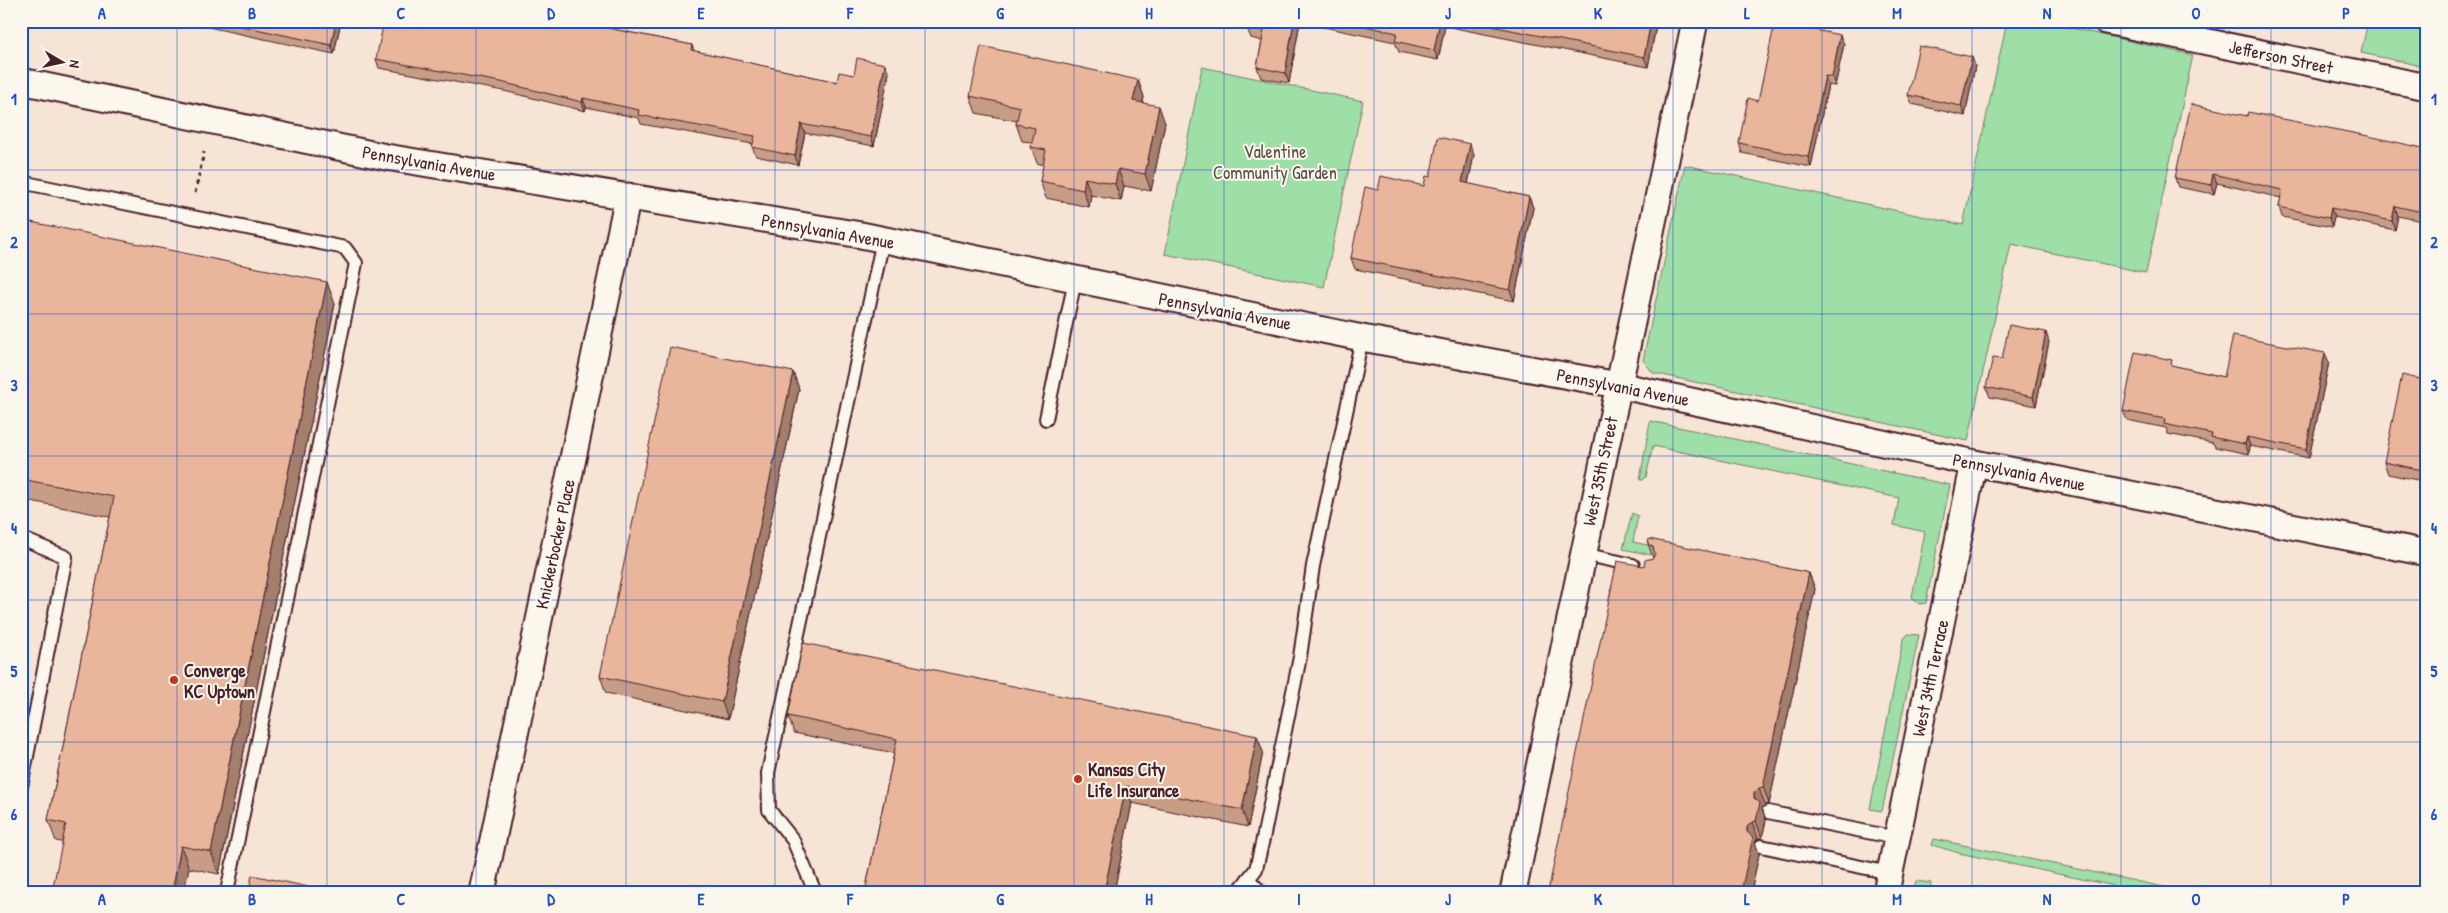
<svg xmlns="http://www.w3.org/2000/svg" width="2448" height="913" viewBox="0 0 2448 913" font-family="'Patrick Hand',sans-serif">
<rect width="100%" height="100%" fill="#f6e4d4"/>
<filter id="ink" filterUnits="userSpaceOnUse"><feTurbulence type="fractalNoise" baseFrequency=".02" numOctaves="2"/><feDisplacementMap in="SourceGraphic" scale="10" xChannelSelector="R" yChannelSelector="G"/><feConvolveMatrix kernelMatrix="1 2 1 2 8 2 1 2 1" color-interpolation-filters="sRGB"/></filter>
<g filter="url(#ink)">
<!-- green -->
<g fill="#9edea7" stroke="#747e69">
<polygon points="2007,21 2039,21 2193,55 2146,273 2011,244 1968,441 1653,373 1643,360 1685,165 1963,225"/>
<polygon points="2368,21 2427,21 2427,67 2361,53"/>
<polygon points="1202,67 1363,101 1324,287 1165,254"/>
<polygon points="1650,421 1950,485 1926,603 1919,604 1912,597 1925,532 1894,525 1899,498 1653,446 1646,477 1643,480 1640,480"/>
<polygon points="1632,513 1638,516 1633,542 1805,577 1804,587 1623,549"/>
<polygon points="1908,634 1919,635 1882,811 1870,809 1903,640"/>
<polygon points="1934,839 2188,892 2143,892 1959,853 1932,845"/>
<polygon points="1916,881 1931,883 1930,892 1912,892"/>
</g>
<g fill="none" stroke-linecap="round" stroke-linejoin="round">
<defs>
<g id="service">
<polyline points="21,182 345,248 356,263 227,892"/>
<polyline points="1046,419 1075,280"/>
<polyline points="21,538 66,557 21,787"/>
<polyline points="1583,554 1633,565"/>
<polyline points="1768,812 1897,838"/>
<polyline points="1761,846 1890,873"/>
<polyline points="1248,879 1261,892"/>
<polyline points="815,892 793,840 769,810 768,773 883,240"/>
<polyline points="1238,892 1256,869 1263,839 1300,657 1313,566 1362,338"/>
</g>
<g id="minor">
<polyline points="2106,21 2427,87"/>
<polyline points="21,81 386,157 861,235 1362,338 1618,385 1974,463 2427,553"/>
<polyline points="482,892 628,196"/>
<polyline points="1513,892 1695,21"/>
<polyline points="1886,892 1974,463"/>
</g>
</defs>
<!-- service casing -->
<use href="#service" stroke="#4a1f2b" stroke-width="16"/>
<!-- minor casing -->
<use href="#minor" stroke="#4a1f2b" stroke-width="29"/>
<!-- path -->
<polyline stroke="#4a1f2b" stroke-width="3" stroke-dasharray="4 4" stroke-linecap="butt" points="195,193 204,152"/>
<!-- service -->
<use href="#service" stroke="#fbf7ec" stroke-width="12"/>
<!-- minor -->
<use href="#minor" stroke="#fbf7ec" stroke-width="25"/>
</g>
<!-- wall -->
<g fill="#c89d85" stroke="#4a1f2b">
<polygon points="180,21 341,21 334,54"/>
<polygon points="560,21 604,21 603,27 692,45 694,51 837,82 854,75 889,73 874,146 805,133 798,165 756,156 752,147 753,144 641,124 639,118 586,107 585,111 504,91 379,68 376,59 560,25"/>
<polygon points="1248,21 1657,21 1648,67 1445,26 1438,60 1399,52 1395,42 1300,22 1289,83 1261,78 1257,67 1262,41 1251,38 1247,28"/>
<polygon points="1844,44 1835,86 1828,85 1811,167 1742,153 1739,143"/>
<polygon points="1975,66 1965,116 1912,104 1908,95"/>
<polygon points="1138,80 1144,97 1143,103 1165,123 1151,191 1124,186 1121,201 1091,195 1089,207 1046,198 1040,181 1044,165 1037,163 1031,147 1032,142 1022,141 1016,124 1017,121 976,113 970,96"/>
<polygon points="2247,116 2427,149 2427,222 2398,216 2395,230 2334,217 2332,227 2282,217 2279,207 2281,198 2217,183 2214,194 2178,187 2175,178"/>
<polygon points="1474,155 1468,184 1529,197 1533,208 1514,301 1355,269 1351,258 1378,190 1424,186 1430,177"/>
<polygon points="21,220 335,304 219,874 56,841 48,820 110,517 21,499"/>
<polygon points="2049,342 2036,406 1990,397 1986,387 2002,359"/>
<polygon points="2329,362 2309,458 2250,446 2249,454 2215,447 2213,443 2168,434 2166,428 2127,420 2123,411 2175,366 2224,377"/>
<polygon points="793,372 799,389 728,719 606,693 600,676"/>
<polygon points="2427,381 2427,482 2388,474 2384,462"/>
<polygon points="1648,544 1809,573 1815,589 1769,804 1765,805 1762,808 1766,820 1762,838 1758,838 1755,842 1759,854 1751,892 1548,892 1644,566 1653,557"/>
<polygon points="788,716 1257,736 1263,752 1248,827 1132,803 1114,892 865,892 894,753 794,733"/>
</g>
<!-- shaded-wall -->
<g fill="#a37f6c" stroke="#4a1f2b">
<polygon points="336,21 341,21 334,54 331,45"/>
<polygon points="599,21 604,21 601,35 598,26"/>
<polygon points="1294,21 1299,21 1300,22 1289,83 1285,73"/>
<polygon points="1440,21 1443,21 1445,26 1438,60 1434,50"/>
<polygon points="1651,21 1657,21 1648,67 1644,57"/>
<polygon points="1840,35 1844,44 1835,86 1832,77"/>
<polygon points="1972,57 1975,66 1965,116 1961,106"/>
<polygon points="885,64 889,73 874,146 871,137"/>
<polygon points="1825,76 1828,85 1811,167 1808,157"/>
<polygon points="1138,80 1144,97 1139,117 1133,101"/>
<polygon points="583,98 586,107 585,111 582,102"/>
<polygon points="1159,106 1165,123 1151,191 1145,174"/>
<polygon points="801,124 805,133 798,165 795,156"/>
<polygon points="1470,144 1474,155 1466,193 1462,182"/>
<polygon points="1118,169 1124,186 1121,201 1115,184"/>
<polygon points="2213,174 2217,183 2214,194 2211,185"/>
<polygon points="1085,178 1091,195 1089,207 1083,190"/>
<polygon points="1529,197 1533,208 1514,301 1510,290"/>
<polygon points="2395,206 2398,216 2395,230 2392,221"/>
<polygon points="2331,208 2334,217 2332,227 2329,218"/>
<polygon points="327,282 335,304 219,874 211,852"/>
<polygon points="2046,332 2049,342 2036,406 2033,397"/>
<polygon points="2325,353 2329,362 2309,458 2306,449"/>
<polygon points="793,372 799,389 728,719 722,702"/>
<polygon points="2247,437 2250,446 2249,454 2245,444"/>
<polygon points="1809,573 1815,589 1769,804 1763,787"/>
<polygon points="1257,736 1263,752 1248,827 1242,810"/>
<polygon points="1126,786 1132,803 1114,892 1104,892"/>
<polygon points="1759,788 1765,805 1762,808 1766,820 1762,838 1756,821 1754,793"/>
<polygon points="1752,822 1758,838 1755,842 1759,854 1751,892 1741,892 1747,832 1747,827"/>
<polygon points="181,846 189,868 184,892 172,892"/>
</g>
<!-- building -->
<g fill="#e9b69b" stroke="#4a1f2b">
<polygon points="218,21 336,21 331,45"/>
<polygon points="384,21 540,21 560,25 560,21 599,21 598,26 692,45 691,50 837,82 839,72 854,75 857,58 885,64 871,137 801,124 795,156 752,147 755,136 638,115 639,110 583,98 582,102 501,82 376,59"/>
<polygon points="1248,21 1294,21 1285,73 1257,67 1264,31 1247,28"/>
<polygon points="1341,21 1440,21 1434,50 1395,41 1397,33"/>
<polygon points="1467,21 1651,21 1644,57"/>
<polygon points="1775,22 1840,35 1832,77 1825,76 1808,157 1739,143 1748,98 1758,101"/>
<polygon points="981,46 1138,80 1133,101 1159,106 1145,174 1118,169 1115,184 1085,178 1083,190 1040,181 1046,150 1031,147 1035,128 1016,124 1020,107 970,96"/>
<polygon points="1919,46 1972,57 1961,106 1908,95"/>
<polygon points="2191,104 2247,116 2248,112 2373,137 2427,149 2427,213 2395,206 2392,221 2331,208 2329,218 2279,207 2282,190 2213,174 2211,185 2175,178"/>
<polygon points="1438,137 1470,144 1462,182 1529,197 1510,290 1351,258 1365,187 1378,190 1381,176 1424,186 1426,176 1430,177"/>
<polygon points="21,220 327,282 211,852 181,846 172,892 52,892 66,824 48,820 114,497 21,479"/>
<polygon points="2009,325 2046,332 2033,397 1986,387 1993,358 2002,359"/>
<polygon points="2233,336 2325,353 2306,449 2247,437 2245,444 2211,437 2212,434 2164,424 2165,419 2123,411 2135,352 2172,360 2171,365 2224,377"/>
<polygon points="670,347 793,372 722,702 600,676"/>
<polygon points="2402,375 2427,381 2427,471 2384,462"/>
<polygon points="1649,539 1809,573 1763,787 1759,788 1754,793 1754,798 1760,803 1756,821 1752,822 1747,827 1747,832 1753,837 1741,892 1548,892 1617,561 1644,566 1645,560 1653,558 1655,554 1653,547 1648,544"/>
<polygon points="803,643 1257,736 1242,810 1126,786 1104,892 865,892 897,739 788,716"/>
<polygon points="252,875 332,892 249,892"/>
</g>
</g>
<!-- grid -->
<path fill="none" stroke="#1d4ed8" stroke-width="1" stroke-opacity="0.55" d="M177,21V892M327,21V892M476,21V892M626,21V892M775,21V892M925,21V892M1074,21V892M1224,21V892M1374,21V892M1523,21V892M1673,21V892M1822,21V892M1972,21V892M2121,21V892M2271,21V892M21,170H2427M21,314H2427M21,456H2427M21,600H2427M21,742H2427"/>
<!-- markers -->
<g fill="#c8321e" stroke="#fbf7ec" stroke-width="2">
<circle cx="174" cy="680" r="5"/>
<circle cx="1078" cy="779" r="5"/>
</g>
<g text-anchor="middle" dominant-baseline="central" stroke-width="4" stroke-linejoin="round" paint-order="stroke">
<!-- street labels -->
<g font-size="18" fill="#4a1f2b" stroke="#fbf7ec">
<text transform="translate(2281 57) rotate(12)">Jefferson Street</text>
<text transform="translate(429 163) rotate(10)">Pennsylvania Avenue</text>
<text transform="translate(828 231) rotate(10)">Pennsylvania Avenue</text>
<text transform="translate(1225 311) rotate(11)">Pennsylvania Avenue</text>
<text transform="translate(1623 387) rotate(11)">Pennsylvania Avenue</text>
<text transform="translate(1600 471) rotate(-78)">West 35th Street</text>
<text transform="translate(2019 472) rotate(11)">Pennsylvania Avenue</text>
<text transform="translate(555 544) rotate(-78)">Knickerbocker Place</text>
<text transform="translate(1930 678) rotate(-78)">West 34th Terrace</text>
</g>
<!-- park labels -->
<g font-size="18" fill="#5f4f4a" stroke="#fbf7ec">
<text x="1275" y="151">Valentine<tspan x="1275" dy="21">Community Garden</tspan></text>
</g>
<!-- poi labels -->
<g font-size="18" font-weight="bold" fill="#4a1f2b" stroke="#fbf7ec" text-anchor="start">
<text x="184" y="670">Converge<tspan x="184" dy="21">KC Uptown</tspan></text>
<text x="1088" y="769">Kansas City<tspan x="1088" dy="21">Life Insurance</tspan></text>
</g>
</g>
<!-- margin -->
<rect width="2448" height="913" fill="none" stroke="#fbf7ec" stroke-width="55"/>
<!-- north arrow -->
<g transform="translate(62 62) rotate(99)" stroke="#fbf7ec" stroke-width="4" paint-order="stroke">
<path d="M0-4L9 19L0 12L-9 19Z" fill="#4a1f2b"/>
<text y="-8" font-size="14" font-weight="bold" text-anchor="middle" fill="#4a1f2b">N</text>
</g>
<rect x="28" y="28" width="2392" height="858" fill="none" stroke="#1d4ed8" stroke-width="2"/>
<g font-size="16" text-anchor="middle" font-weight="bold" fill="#1d4ed8">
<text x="102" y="19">A</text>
<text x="252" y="19">B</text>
<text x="401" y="19">C</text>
<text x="551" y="19">D</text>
<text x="701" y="19">E</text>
<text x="850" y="19">F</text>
<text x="1000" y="19">G</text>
<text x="1149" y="19">H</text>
<text x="1299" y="19">I</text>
<text x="1448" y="19">J</text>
<text x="1598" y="19">K</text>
<text x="1747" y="19">L</text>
<text x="1897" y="19">M</text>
<text x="2047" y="19">N</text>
<text x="2196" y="19">O</text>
<text x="2346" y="19">P</text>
<text x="14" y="105">1</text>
<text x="2434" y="105">1</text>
<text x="14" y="248">2</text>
<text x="2434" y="248">2</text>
<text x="14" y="391">3</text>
<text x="2434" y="391">3</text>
<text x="14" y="534">4</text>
<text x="2434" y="534">4</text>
<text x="14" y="677">5</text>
<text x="2434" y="677">5</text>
<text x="14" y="820">6</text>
<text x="2434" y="820">6</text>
<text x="102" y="905">A</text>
<text x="252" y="905">B</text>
<text x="401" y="905">C</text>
<text x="551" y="905">D</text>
<text x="701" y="905">E</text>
<text x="850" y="905">F</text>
<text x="1000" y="905">G</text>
<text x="1149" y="905">H</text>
<text x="1299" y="905">I</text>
<text x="1448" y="905">J</text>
<text x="1598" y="905">K</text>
<text x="1747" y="905">L</text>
<text x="1897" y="905">M</text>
<text x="2047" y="905">N</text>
<text x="2196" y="905">O</text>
<text x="2346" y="905">P</text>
</g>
</svg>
